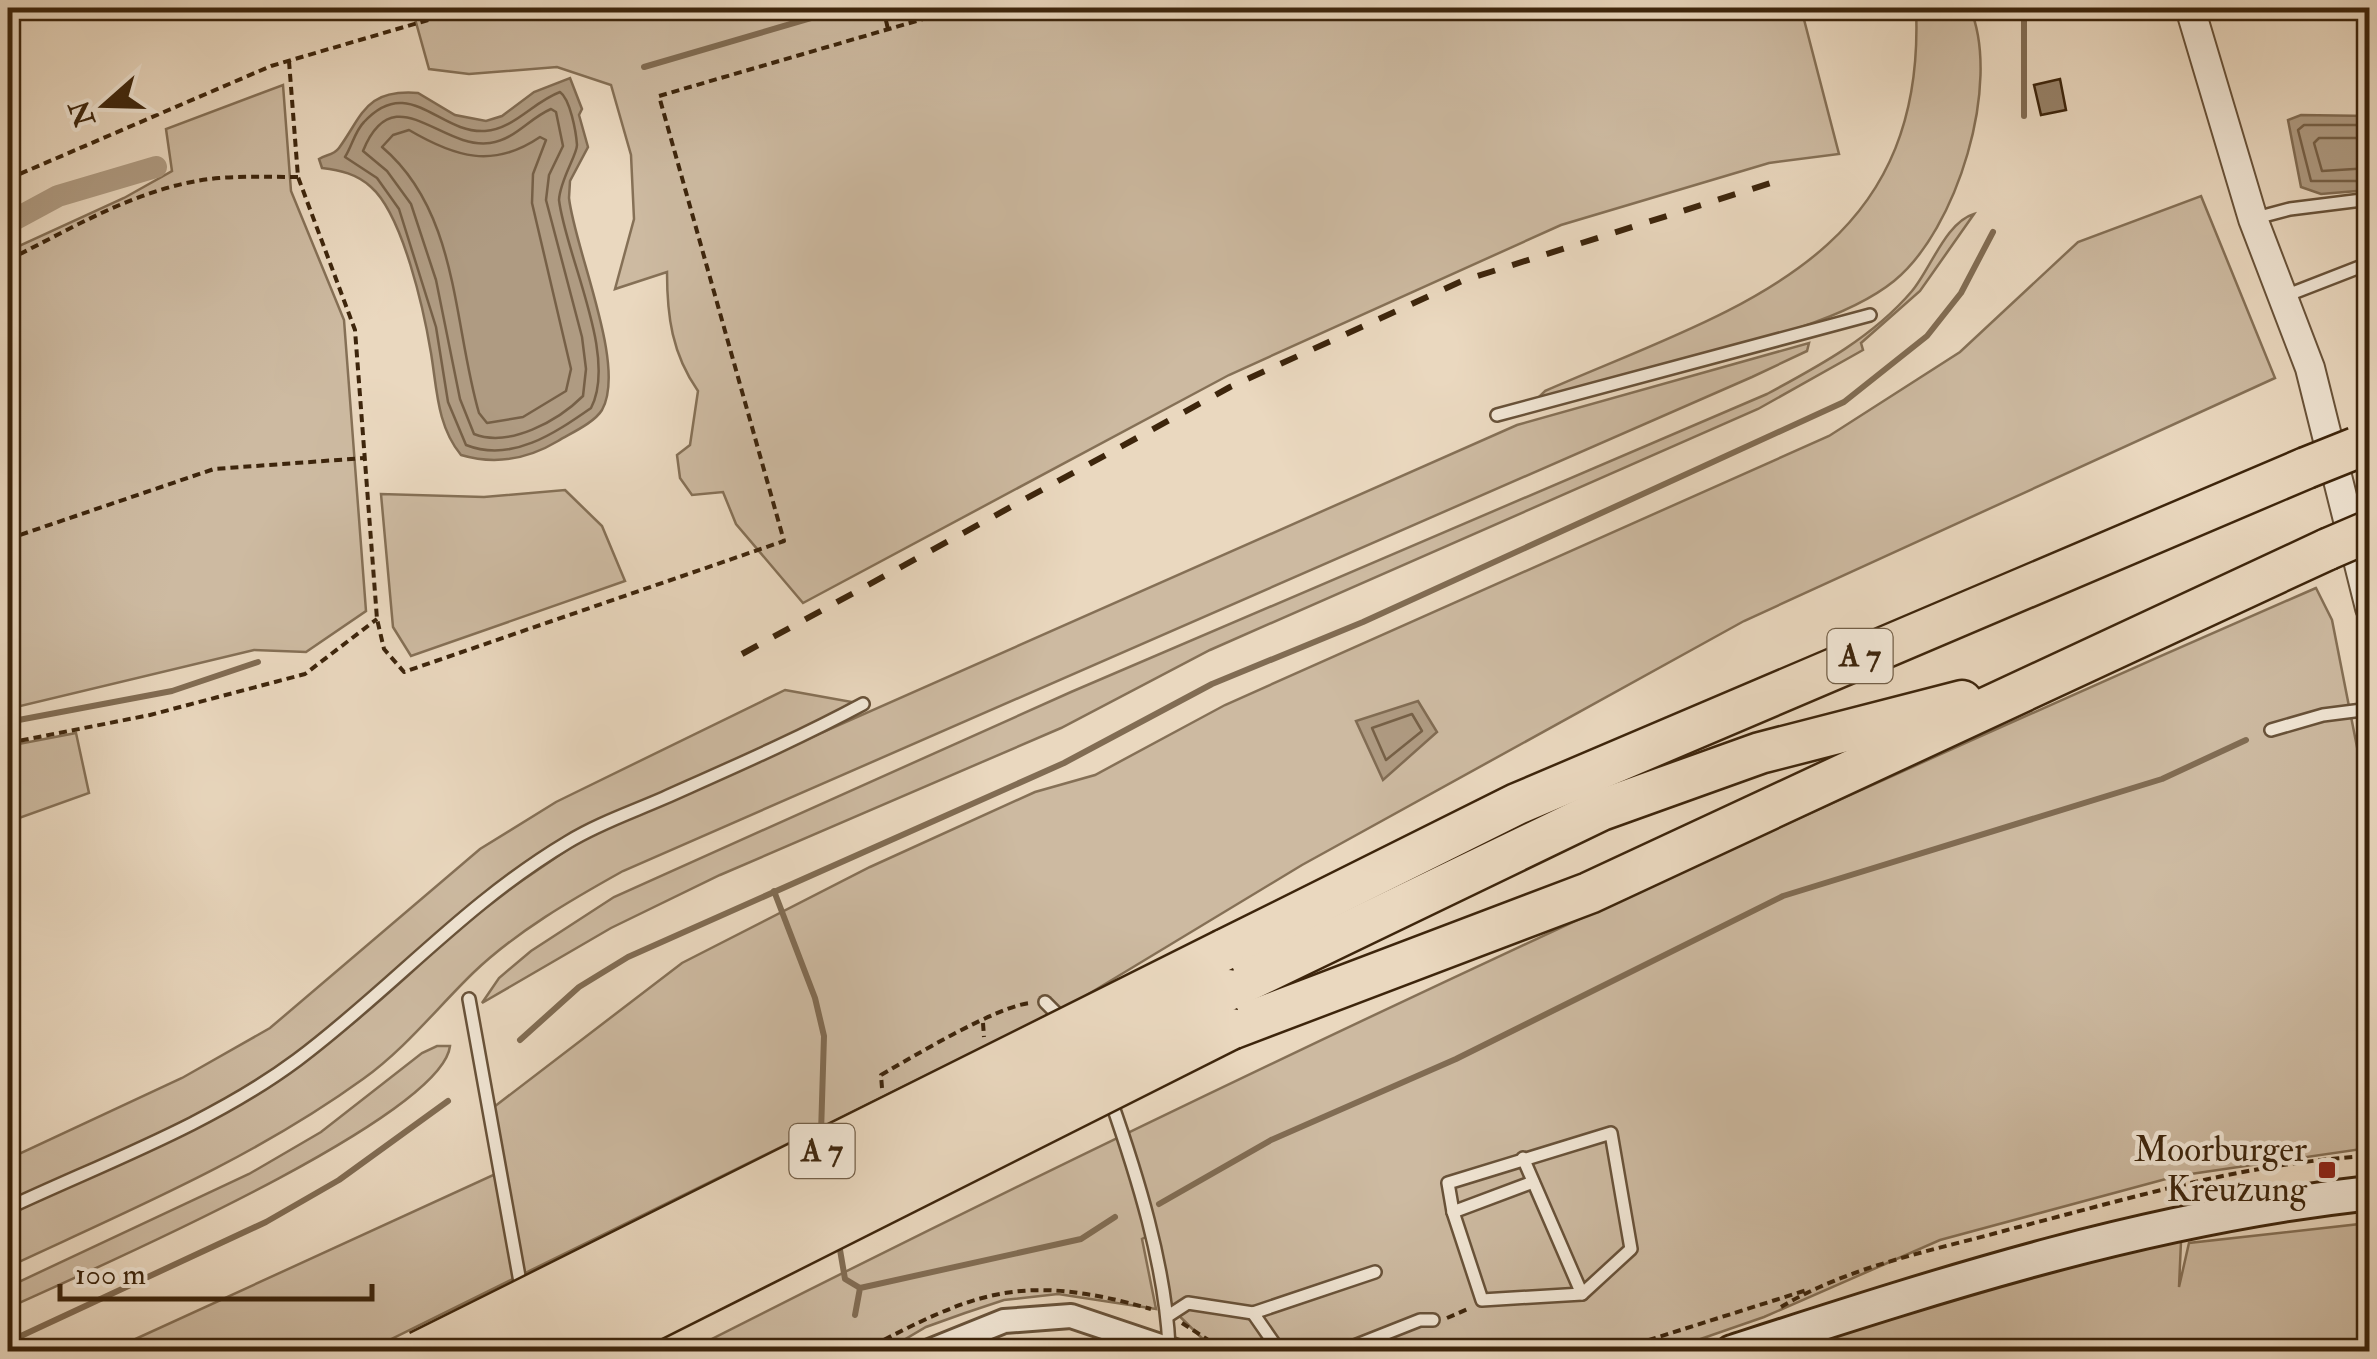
<svg xmlns="http://www.w3.org/2000/svg" width="2377" height="1359" viewBox="0 0 2377 1359" font-family="'IM FELL Double Pica',serif">
<rect width="100%" height="100%" fill="#ead8bf"/>
<filter id="stains"><feTurbulence type="fractalNoise" baseFrequency=".002" numOctaves="4"/><feColorMatrix values="0 0 0 0 .2 0 0 0 0 .09 0 0 0 0 .02 0 0 0 .5 -.17"/></filter>
<radialGradient id="worn" r=".72"><stop offset=".6" stop-color="#630" stop-opacity="0"/><stop offset="1" stop-color="#630" stop-opacity=".3"/></radialGradient>
<!-- green -->
<g fill="#cdbaa1" stroke="#857056" stroke-width="2.5">
<path d="M412,8H1801L1839,154L1769,163L1561,225L1229,375L803,603L736,524L723,492L692,495L680,478L677,455L690,445L698,391C672,354 667,316 667,272L615,289L634,219L631,155L611,85L557,67L469,74L429,69Z"/>
<path d="M1916,8H1970C2002,83 1957,230 1894,281C1835,329 1710,351 1635,372C1605,381 1570,396 1539,397L1545,391C1735,308 1927,259 1916,8Z"/>
<polygon points="283,85 291,191 344,320 366,611 306,652 254,650 8,709 8,251 124,198 172,171 166,129"/>
<polygon points="2201,196 2275,378 1744,621 1302,865 1077,1001 367,1351 107,1352 500,1172 490,1110 682,963 870,867 1035,792 1095,775 1225,705 1829,436 1960,352 2078,242"/>
<path d="M1974,214L1920,291L1861,343L1863,350L1758,409L1210,650L1061,728L720,875L611,928L482,1003L499,978L531,951L614,897L1071,692L1767,394C1819,366 1873,337 1912,291C1930,270 1946,222 1974,214Z"/>
<path d="M1809,343L1807,351L1752,377L623,871C571,900 517,931 473,973C437,1008 405,1049 363,1079C254,1158 130,1210 8,1267V1213L235,1106L274,1083L357,1020L448,931L586,837L1517,425Z"/>
<polygon points="565,490 602,526 625,581 411,656 393,627 381,494 484,497"/>
<path d="M2316,588L2332,620L2369,808V1148L2177,1176L1940,1240L1764,1317L1666,1351H1215L1165,1302L1148,1236L1142,1239L1156,1309L1058,1294L1004,1300L965,1313L926,1327L885,1351L686,1352C1221,1080 1766,828 2316,588Z"/>
<polygon points="785,690 863,704 571,840 504,883 292,1063 204,1116 8,1208 8,1159 182,1078 270,1028 480,849 556,802"/>
<polygon points="76,733 89,793 8,822 8,746"/>
<path d="M437,1046H450C442,1119 80,1275 8,1308V1287L249,1174L321,1132L422,1053Z"/>
<polygon points="2182,1219 2179,1287 2189,1243 2369,1223 2369,1351 1732,1352"/>
</g>
<!-- water -->
<g fill="#af9b82" stroke="#816c53" stroke-width="2.5">
<path d="M570,78L582,109L579,115L588,147L570,181L569,198C575,251 627,366 602,410C594,423 571,433 558,441C528,459 495,465 461,455C437,426 437,389 431,353C424,311 403,215 371,187C357,174 340,170 322,168L319,159C326,154 333,156 339,148C363,115 365,89 418,93L455,115L486,121L502,116L534,92Z"/>
<polygon points="2301,115 2369,116 2369,190 2321,194 2301,187 2288,120"/>
<polygon points="1418,701 1437,732 1383,780 1356,721"/>
</g>
<g fill="none" stroke-linecap="round" stroke-linejoin="round">
<!-- shore -->
<g stroke="#766047" stroke-width="2.5">
<path d="M560,92C570,99 576,131 577,145C577,155 560,180 559,200C566,257 618,356 591,408C555,433 512,463 466,445L448,402L436,327L399,209L377,178L345,157C352,146 355,131 364,122C409,73 439,134 485,131C514,129 533,102 560,92Z"/>
<path d="M551,109L556,112L563,146L549,175L546,200L582,337L586,369L583,396C558,421 509,448 474,434L460,399L436,280L411,204L387,171L363,151C394,75 440,150 490,143C516,139 528,119 551,109Z"/>
<polyline points="2370,125 2304,125 2298,130 2311,181 2370,181"/>
<path d="M409,130C455,157 493,169 540,137L546,140L533,174L532,203L571,369L566,391L523,417L487,423L479,413C453,324 459,212 382,147L393,135Z"/>
<polyline points="2370,138 2319,138 2314,143 2322,171 2370,168"/>
<polygon points="1412,714 1422,731 1386,760 1372,728"/>
</g>
<!-- stream -->
<g stroke="#816c53" stroke-width="6">
<polyline points="644,67 845,8"/>
<polyline points="2024,116 2024,8"/>
<polyline points="8,416 10,415"/>
<polyline points="8,722 172,691 258,662"/>
<polyline points="774,891 815,998 824,1036 821,1133"/>
<polyline points="520,1040 579,987 628,957 1064,763 1212,684 1363,622 1844,402 1927,336 1961,293 1993,232"/>
<polyline points="1159,1204 1271,1140 1456,1059 1783,896 2162,779 2246,740"/>
<polyline points="839,1244 845,1279 860,1288"/>
<polyline points="855,1315 860,1288 1081,1239 1115,1217"/>
<polyline points="8,1342 266,1222 339,1180 448,1101"/>
</g>
<!-- canal -->
<polyline stroke="#af9b82" stroke-width="22" points="8,223 58,196 156,167"/>
</g>
<!-- building -->
<polygon fill="#978269" stroke="#3d250c" stroke-width="2.5" points="2060,79 2066,110 2041,115 2034,85"/>
<g fill="none" stroke-linecap="round" stroke-linejoin="round">
<defs>
<g id="service">
<polyline points="2256,218 2290,209 2370,199"/>
<polyline points="2285,296 2370,263"/>
<polyline points="1497,415 1870,315"/>
<polyline points="2271,730 2323,715 2370,709"/>
<polyline points="469,999 522,1293"/>
<polyline points="1045,1002 1063,1020"/>
<path d="M1110,1098C1137,1175 1165,1264 1169,1346"/>
<polygon points="1611,1133 1631,1249 1582,1294 1482,1300 1453,1212 1448,1183"/>
<polyline points="1523,1158 1582,1294"/>
<path d="M8,1208C104,1163 211,1124 297,1060C392,989 464,904 568,842C597,824 632,812 664,798C731,768 798,739 863,704"/>
<polyline points="1453,1212 1533,1182"/>
<polyline points="1253,1313 1280,1352"/>
<polyline points="1168,1316 1188,1303 1253,1313 1375,1272"/>
<polyline points="1339,1352 1420,1320 1433,1320"/>
</g>
<polyline id="minor" points="927,1352 1004,1321 1071,1316 1178,1352"/>
<polyline id="tertiary" points="2190,8 2253,219 2310,368 2370,608"/>
<path id="secondary" d="M1732,1352C1946,1283 2145,1218 2370,1193"/>
<g id="motorway">
<polyline points="1224,950 1517,804 2306,468"/>
<polyline points="1228,990 1601,810 1760,753 1962,701"/>
<polyline points="1231,1029 1589,893 2328,549"/>
</g>
</defs>
<!-- service casing -->
<use href="#service" stroke="#685239" stroke-width="16"/>
<!-- minor casing -->
<use href="#minor" stroke="#685239" stroke-width="28"/>
<!-- tertiary casing -->
<use href="#tertiary" stroke="#685239" stroke-width="32"/>
<!-- secondary casing -->
<use href="#secondary" stroke="#3d250c" stroke-width="38"/>
<!-- motorway casing -->
<use href="#motorway" stroke="#3d250c" stroke-width="45"/>
<!-- path -->
<g stroke="#3d250c" stroke-width="4" stroke-dasharray="8 5" stroke-linecap="butt">
<polyline points="883,8 888,29"/>
<polyline points="289,61 298,177 355,330 377,619 384,649 404,672 784,541 659,96 961,8"/>
<polyline points="8,179 271,66 469,8"/>
<path d="M8,260C75,227 142,185 219,178C245,176 271,177 298,177"/>
<polyline points="8,539 214,469 365,458"/>
<polyline points="8,743 150,715 305,674 377,619"/>
<polyline points="983,1023 984,1037"/>
<path d="M882,1088L881,1075C912,1057 999,1005 1031,1003"/>
<path d="M1781,1307C1849,1266 1935,1250 2011,1229C2128,1199 2248,1162 2370,1156"/>
<polyline points="1447,1318 1470,1308"/>
<polyline points="1182,1323 1227,1352"/>
<path d="M861,1352C976,1291 1022,1272 1151,1309"/>
<polyline points="1611,1352 1807,1290"/>
</g>
<!-- service -->
<use href="#service" stroke="#f1e6d5" stroke-width="11"/>
<!-- minor -->
<use href="#minor" stroke="#f1e6d5" stroke-width="22"/>
<!-- tertiary -->
<use href="#tertiary" stroke="#f1e6d5" stroke-width="28"/>
<!-- secondary -->
<use href="#secondary" stroke="#f1e6d5" stroke-width="32"/>
<!-- motorway -->
<use href="#motorway" stroke="#ead8bf" stroke-width="40"/>
<!-- rail -->
<polyline stroke="#3d250c" stroke-width="6" stroke-dasharray="18 18" stroke-linecap="butt" points="742,654 1230,387 1462,281 1780,180"/>
<defs>
<g id="motorway-bridge">
<polyline points="2306,468 2356,448"/>
<polyline points="2328,549 2370,531"/>
<polyline points="419,1352 1224,950"/>
<polyline points="504,1352 1228,990"/>
<polyline points="589,1352 1231,1029"/>
</g>
</defs>
<!-- motorway-bridge casing -->
<use href="#motorway-bridge" stroke="#3d250c" stroke-width="45" stroke-linecap="butt"/>
<!-- motorway-bridge -->
<use href="#motorway-bridge" stroke="#ead8bf" stroke-width="40"/>
</g>
<!-- markers -->
<rect fill="#8f2418" stroke="#f1e6d5" stroke-width="4" x="2317" y="1160" width="20" height="20" rx="5"/>
<g text-anchor="middle" dominant-baseline="central" stroke-width="9" stroke-linejoin="round" paint-order="stroke">
<!-- shield labels -->
<g fill="#f1e6d5" stroke="#735f48" stroke-width="2.5">
<rect x="1827.5" y="629" width="65" height="54" rx="8"/>
<rect x="789.5" y="1124" width="65" height="54" rx="8"/>
</g>
<g font-size="32" font-weight="bold" fill="#3d250c">
<text x="1860" y="656">A 7</text>
<text x="822" y="1151">A 7</text>
</g>
<!-- poi labels -->
<g font-size="35" fill="#3d250c" stroke="#f1e6d5" text-anchor="end">
<text x="2307" y="1150">Moorburger<tspan x="2307" dy="40">Kreuzung</tspan></text>
</g>
</g>
<!-- margin -->
<rect width="2377" height="1359" fill="none" stroke="#ead8bf" stroke-width="40"/>
<rect x="10" y="10" width="2357" height="1339" fill="none" stroke="#3d250c" stroke-width="5"/>
<rect x="20" y="20" width="2337" height="1319" fill="none" stroke="#3d250c" stroke-width="2.5"/>
<!-- north arrow -->
<g transform="translate(105 105) rotate(250)" stroke="#f1e6d5" stroke-width="8" paint-order="stroke">
<path d="M0-8L18 38L0 25L-18 38Z" fill="#3d250c"/>
<text y="-15" font-size="28" font-weight="bold" text-anchor="middle" fill="#3d250c">N</text>
</g>
<!-- scale -->
<path d="M60 1284v15h312v-15" fill="none" stroke="#3d250c" stroke-width="5"/>
<text x="75" y="1284" font-size="30" fill="#3d250c" stroke="#f1e6d5" stroke-width="8" paint-order="stroke">100 m</text>
<rect width="100%" height="100%" filter="url(#stains)"/>
<rect width="100%" height="100%" fill="url(#worn)"/>
</svg>
